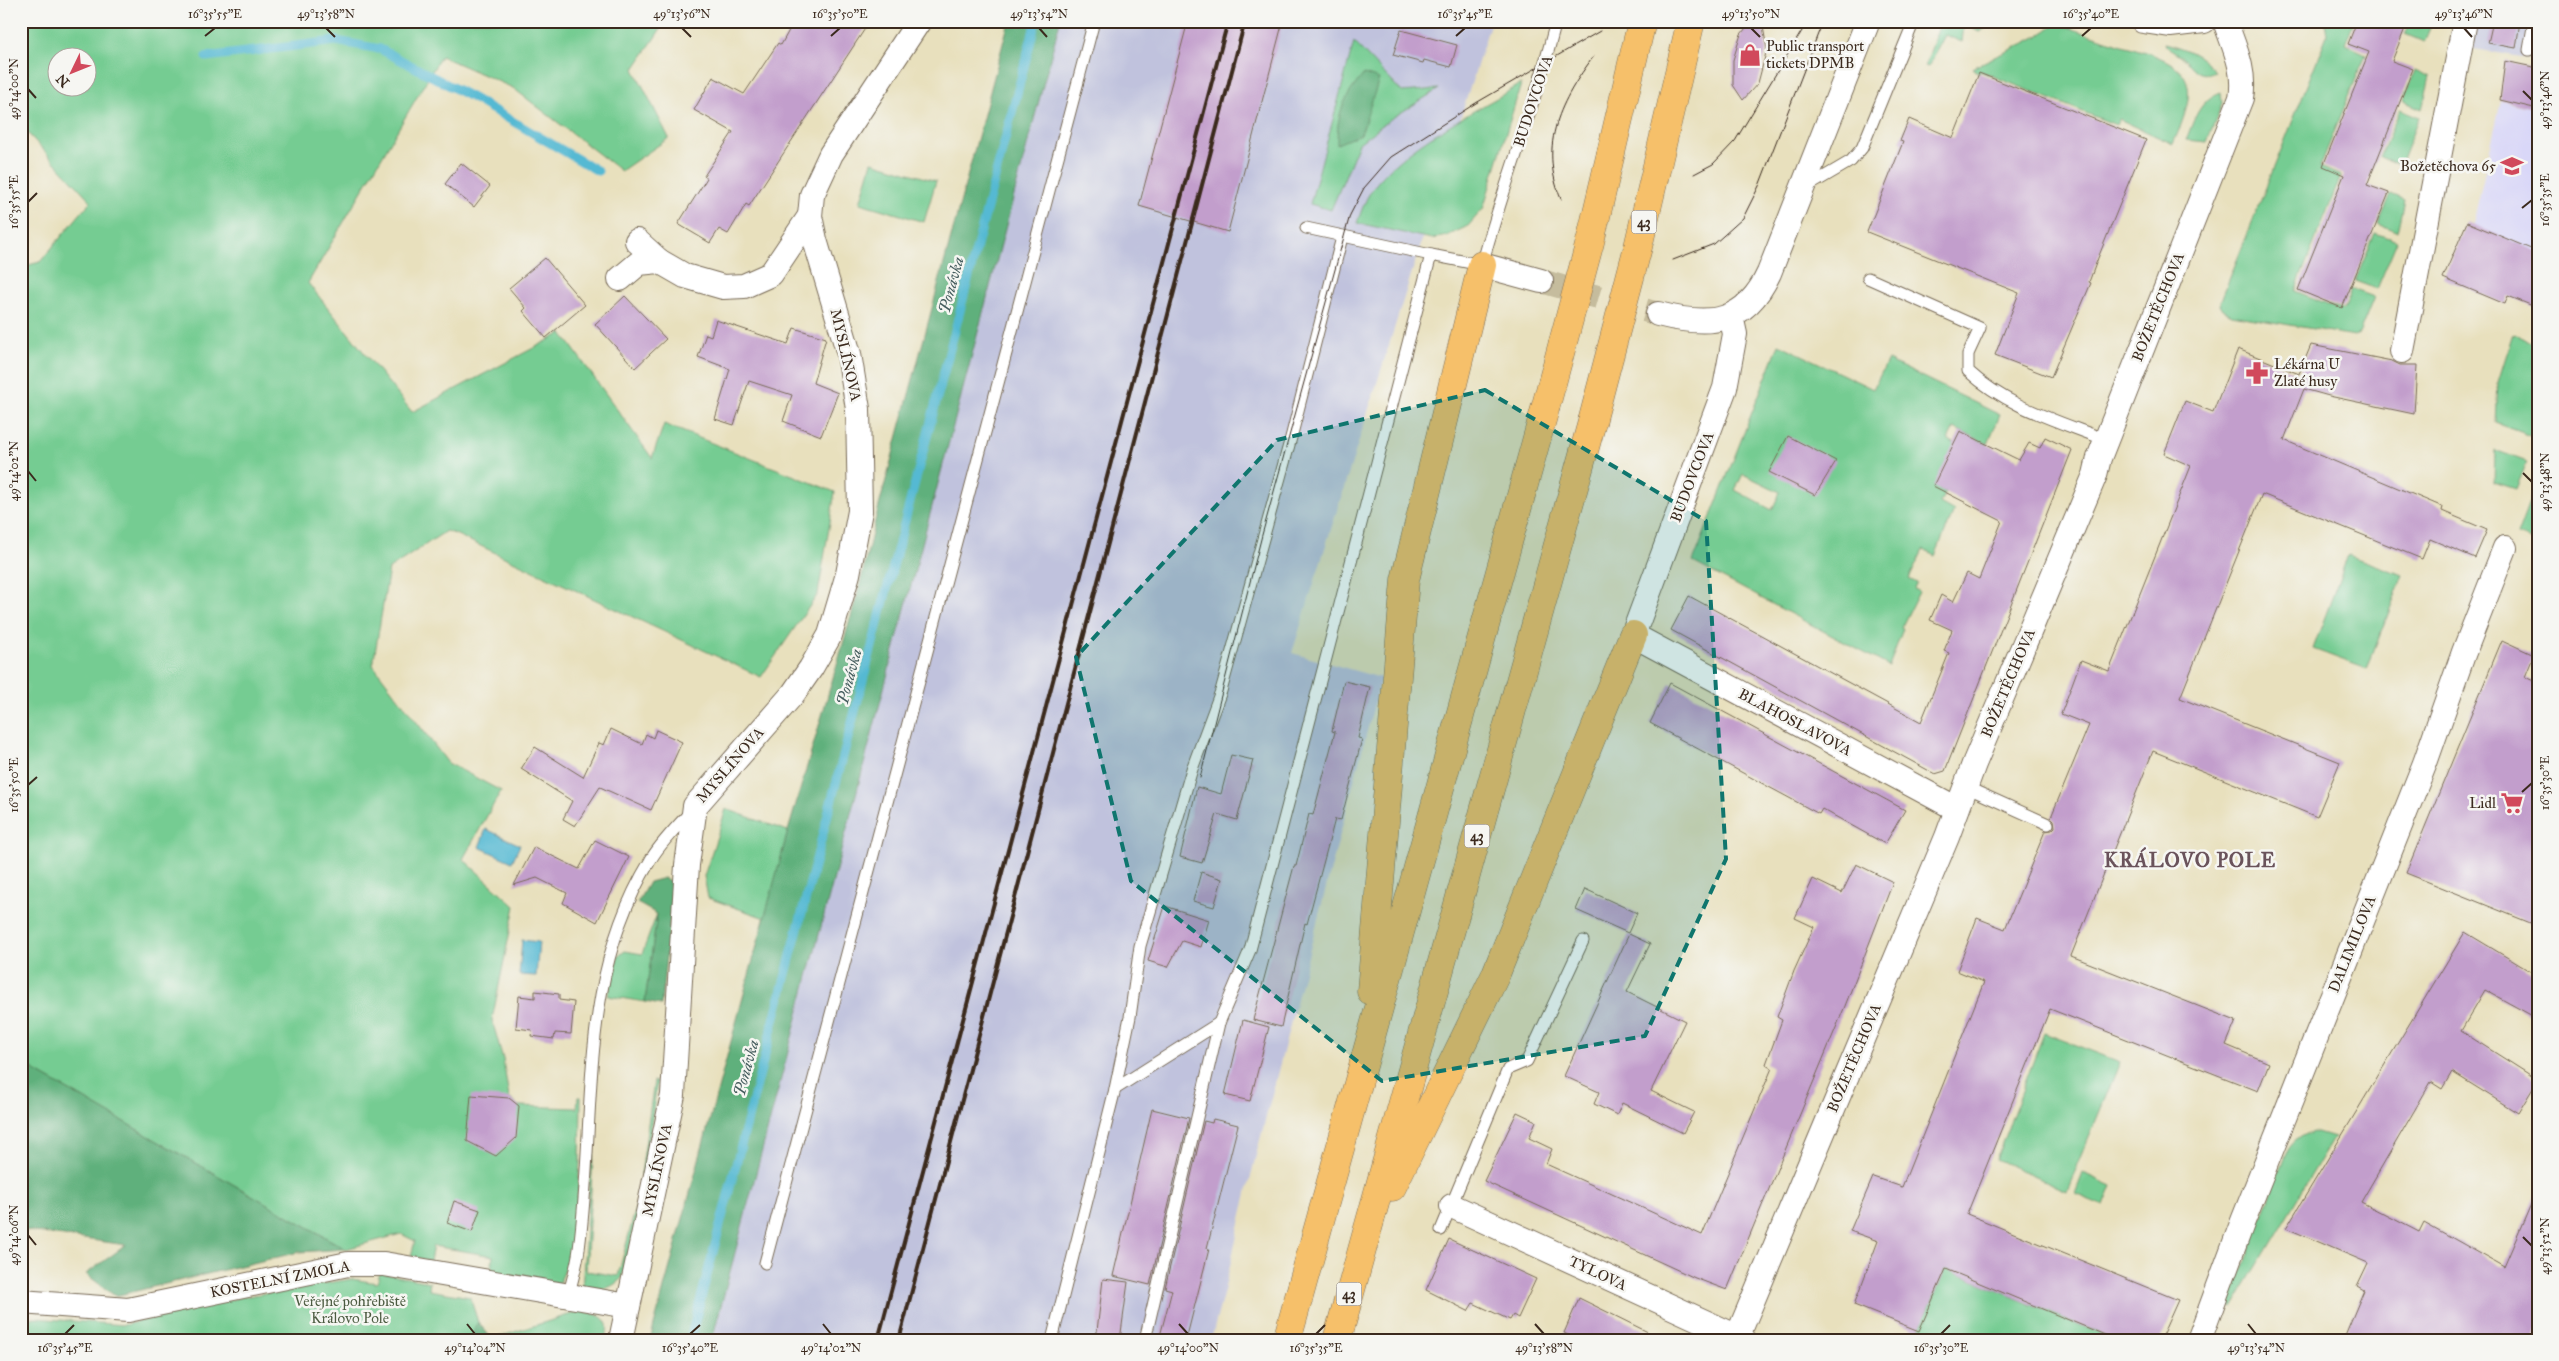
<svg xmlns="http://www.w3.org/2000/svg" width="2559" height="1361" viewBox="0 0 2559 1361" font-family="'IM FELL Great Primer',serif">
<rect width="100%" height="100%" fill="#f6f6f2"/>
<filter id="ink" filterUnits="userSpaceOnUse"><feTurbulence type="fractalNoise" baseFrequency=".02" numOctaves="2"/><feDisplacementMap in="SourceGraphic" scale="10" xChannelSelector="R" yChannelSelector="G"/><feConvolveMatrix kernelMatrix="1 2 1 2 8 2 1 2 1" color-interpolation-filters="sRGB"/></filter>
<filter id="wash" filterUnits="userSpaceOnUse"><feTurbulence type="fractalNoise" baseFrequency=".0096" numOctaves="4" result="noise"/><feDisplacementMap in="SourceGraphic" scale="20" xChannelSelector="R" yChannelSelector="G"/><feGaussianBlur stdDeviation="1.12" result="paint"/><feColorMatrix in="noise" values="0 0 0 0 0 0 0 0 0 0 0 0 0 0 0 0 0 1.4 0 .05"/><feComposite in="paint" operator="in"/></filter>
<g filter="url(#wash)">
<rect width="100%" height="100%" fill="#e8e0bd"/>
<!-- built -->
<polygon fill="#d9d7f8" points="2501,101 2538,109 2538,308 2508,296 2505,304 2443,278 2473,224"/>
<!-- industrial -->
<g fill="#c0c2dd">
<polygon points="1060,21 1491,21 1292,653 1381,678 1255,1159 1224,1291 1211,1340 712,1340"/>
<polygon points="2476,21 2538,21 2533,59 2469,48"/>
</g>
<!-- green -->
<g fill="#74cc92" stroke="#587b58" fill-rule="evenodd">
<path d="M21,21H666L634,69L669,138L621,171L513,88L441,56L308,283L412,412L562,333L652,458L664,424L835,492L818,594L761,677L455,534L446,531L389,569L373,665L448,763L501,791L463,859L515,906L492,1020L503,1059L509,1098L519,1106L577,1108L578,1097H581L580,1163L575,1232L571,1256L558,1286L491,1272L493,1256L433,1246L430,1261L411,1256L415,1241L401,1234L346,1249L21,1063V267L40,262L91,201L21,126ZM58,58H88V88H58Z"/>
<polygon points="1941,21 1959,21 1964,24 1965,21 1998,21 1979,32 1964,24 1962,42 1945,35 1928,67 1925,66"/>
<polygon points="2325,21 2354,21 2345,44 2366,54 2320,167 2341,176 2295,291 2343,310 2352,289 2374,297 2359,334 2354,336 2232,315 2222,310 2219,305 2327,35"/>
<polygon points="2411,21 2433,21 2424,42 2405,34"/>
<path d="M2056,23C2079,31 2102,39 2126,46C2192,65 2202,79 2173,144L2119,119L2116,125L1980,71L1979,73L1973,68C2000,52 2032,44 2056,23Z"/>
<polygon points="1354,42 1402,92 1439,89 1389,120 1359,143 1331,210 1310,204"/>
<path d="M2164,43C2185,48 2201,55 2215,71C2199,78 2196,70 2185,60C2179,54 2172,50 2165,46Z"/>
<polygon points="2415,70 2430,77 2422,109 2403,101"/>
<path d="M1521,84L1483,209L1468,226L1447,236L1432,239L1357,223C1361,212 1365,200 1371,191C1400,147 1476,111 1521,84Z"/>
<path d="M2221,92L2222,104L2207,142L2186,140C2194,120 2199,100 2221,92Z"/>
<polygon points="2400,109 2419,117 2400,165 2380,157"/>
<polygon points="872,162 936,181 924,222 860,203"/>
<polygon points="2391,194 2405,200 2398,232 2378,224"/>
<polygon points="2375,233 2397,241 2377,289 2355,281"/>
<polygon points="2513,334 2538,345 2537,438 2496,423 2498,382"/>
<path d="M1779,344L1873,389L1888,360L2000,415L1988,444L1954,428L1948,440L1976,453L1933,486L1945,492L1940,503L1954,511L1935,556L1923,550L1909,579L1917,583L1914,589L1919,592L1901,628L1903,629L1889,666L1693,562ZM1743,474L1780,492L1772,510L1735,490Z"/>
<polygon points="2495,450 2527,462 2516,489 2494,482"/>
<polygon points="2538,479 2538,543 2517,535"/>
<polygon points="2348,555 2403,575 2367,669 2313,649"/>
<polygon points="726,809 788,831 765,918 708,898 704,876"/>
<polygon points="657,914 645,1002 608,996 618,956 625,951 642,954"/>
<polygon points="2044,1033 2120,1062 2067,1191 1996,1159"/>
<path d="M654,1081H657L641,1203L622,1278C609,1291 599,1290 582,1290L594,1113L596,1108L586,1271L618,1276L637,1203Z"/>
<path d="M2314,1131L2334,1137L2232,1308L2228,1305L2288,1150C2294,1140 2303,1135 2314,1131Z"/>
<polygon points="2083,1173 2112,1186 2104,1206 2075,1194"/>
<polygon points="1946,1269 2109,1337 2108,1340 1915,1340"/>
<polygon points="380,1273 430,1282 429,1290 470,1297 478,1322 470,1340 21,1340 21,1317 124,1325 242,1297 352,1279 377,1283"/>
<path d="M581,1311C598,1313 616,1320 603,1340L492,1339Z"/>
</g>
<!-- forest -->
<g fill="#5fb07c" stroke="#4d6d4d">
<polygon points="1009,21 1060,21 712,1340 650,1340 788,831 857,596 876,517"/>
<path d="M1364,74L1379,79L1361,134L1337,144C1337,112 1343,99 1364,74Z"/>
<polygon points="664,878 670,881 673,889 661,1005 645,1002 657,914 637,903 649,882"/>
<polygon points="21,1063 346,1249 299,1252 115,1296 86,1274 126,1245 21,1230"/>
<polygon points="478,1322 492,1339 493,1340 470,1340"/>
</g>
<!-- water -->
<g fill="#55b9d3" stroke="#487278">
<polygon points="486,829 520,845 512,862 479,847"/>
<polygon points="522,940 539,942 536,976 519,975"/>
</g>
<g fill="none" stroke-linecap="round" stroke-linejoin="round">
<!-- stream -->
<g stroke="#55b9d3" stroke-width="9">
<polyline points="206,57 336,41 380,49 471,97 598,171"/>
<polyline points="690,1340 1036,21"/>
</g>
</g>
<g id="blocks">
<!-- building -->
<g fill="#c29ecc">
<polygon points="794,21 870,21 749,206 746,204 728,234 719,229 710,243 678,224 707,178 704,176 733,132 694,110 713,77 744,94 778,43 781,45"/>
<polygon points="1188,21 1283,21 1228,232 1139,206"/>
<polygon points="1752,21 1762,21 1767,49 1758,83 1743,100 1733,85 1733,60 1741,34"/>
<polygon points="2357,21 2408,21 2392,61 2413,69 2367,185 2389,193 2342,308 2298,290 2344,175 2323,166 2369,52 2348,44"/>
<polygon points="2493,21 2520,21 2516,48 2488,43"/>
<polygon points="1401,30 1457,45 1451,67 1424,60 1423,63 1393,55"/>
<polygon points="2505,61 2538,68 2538,109 2500,100"/>
<polygon points="1979,73 2146,140 2098,258 2089,282 2091,283 2051,377 1995,355 2019,293 1867,232 1903,142 1900,141 1909,119 1953,138"/>
<polygon points="461,163 490,186 474,207 445,184"/>
<polygon points="2467,222 2538,252 2538,308 2508,296 2505,304 2443,278"/>
<polygon points="545,258 585,305 546,338 523,311 526,308 509,288"/>
<polygon points="625,296 666,339 635,368 595,324"/>
<polygon points="716,320 788,344 794,328 826,338 813,383 838,393 821,436 783,421 792,395 749,381 734,425 715,419 730,369 698,357 706,334 711,336"/>
<polygon points="2311,345 2392,361 2400,365 2417,365 2414,414 2329,396 2304,389 2284,440 2443,507 2442,511 2487,530 2475,558 2430,539 2422,559 2262,494 2180,698 2340,762 2317,817 2153,751 2071,956 2236,1021 2226,1045 2269,1063 2258,1091 2050,1009 1967,1214 2178,1300 2160,1340 2117,1340 1946,1269 1919,1331 1854,1305 1878,1241 1850,1231 1873,1177 1902,1187 1984,982 1957,971 1977,918 2005,929 2045,831 2052,830 2055,827 2054,820 2051,817 2089,725 2061,714 2081,660 2109,671 2191,466 2164,454 2185,401 2213,412 2238,349 2299,374"/>
<polygon points="1960,431 2019,460 2029,443 2040,448 2045,437 2072,450 1945,771 1935,774 1671,630 1689,596 1921,722 1949,653 1944,651 1952,630 1930,620 1941,595 1953,602 1967,573 1979,579 2002,521 1933,486"/>
<polygon points="1788,436 1836,461 1815,495 1769,472"/>
<polygon points="2502,640 2534,655 2525,677 2538,683 2538,926 2406,873"/>
<polygon points="1344,681 1370,687 1358,738 1362,739 1341,820 1335,819 1307,924 1305,923 1281,1027 1253,1020 1294,866 1296,866 1309,814 1313,815 1335,732 1332,731"/>
<polygon points="1670,683 1905,810 1885,844 1822,809 1819,814 1650,723"/>
<polygon points="611,729 642,744 646,734 653,738 656,730 682,742 651,810 600,787 575,826 563,819 572,801 521,769 535,747 583,777 599,743 604,745"/>
<polygon points="1231,755 1253,760 1237,820 1217,814 1202,863 1180,857 1197,787 1221,794"/>
<polygon points="595,840 629,857 597,922 563,903 567,893 537,878 514,885 534,847 579,869"/>
<polygon points="1856,864 1893,882 1845,1006 1727,1290 1695,1278 1484,1181 1517,1112 1536,1121 1529,1138 1552,1149 1546,1164 1702,1235 1772,1068 1766,1064 1782,1020 1777,1017 1794,971 1814,927 1795,918 1813,879 1842,893"/>
<polygon points="1201,872 1222,879 1214,907 1193,901"/>
<polygon points="1585,889 1637,913 1628,933 1576,910"/>
<polygon points="1165,906 1209,920 1201,947 1182,941 1168,967 1148,961"/>
<polygon points="2465,932 2538,976 2538,1019 2485,990 2461,1031 2538,1080 2518,1113 2452,1072 2442,1089 2431,1082 2361,1202 2419,1232 2424,1222 2504,1267 2538,1188 2538,1327 2532,1340 2343,1340 2364,1290 2357,1286 2368,1263 2286,1228"/>
<polygon points="1629,934 1650,944 1627,992 1685,1021 1651,1091 1694,1112 1683,1133 1622,1103 1617,1115 1594,1104 1599,1092 1564,1076"/>
<polygon points="535,991 559,994 559,1000 574,1002 571,1034 555,1033 554,1039 531,1036 532,1030 516,1028 519,996 535,998"/>
<polygon points="1243,1020 1269,1027 1250,1101 1225,1095"/>
<polygon points="471,1095 509,1098 519,1106 516,1138 496,1156 467,1141"/>
<polygon points="1152,1109 1189,1118 1150,1285 1113,1276"/>
<polygon points="1213,1119 1238,1125 1207,1248 1209,1249 1186,1340 1159,1340 1172,1290 1165,1288 1204,1121 1212,1123"/>
<polygon points="454,1201 480,1210 472,1232 447,1223"/>
<polygon points="1449,1239 1536,1279 1518,1318 1513,1315 1510,1320 1473,1303 1468,1311 1426,1290"/>
<polygon points="1103,1279 1128,1282 1120,1340 1096,1340"/>
<polygon points="1579,1298 1664,1340 1579,1340 1564,1333"/>
</g>
</g>
</g>
<g filter="url(#ink)">
<use href="#blocks" fill-opacity="0" stroke="#786a56" stroke-width="1"/>
<g fill="none" stroke-linecap="round" stroke-linejoin="round">
<!-- street-tunnel -->
<polyline stroke="#c5bc9d" stroke-width="24" stroke-dasharray="24 12" stroke-linecap="butt" points="1541,281 1658,314"/>
<defs>
<g id="lane">
<polyline points="2529,50 2534,21"/>
<polyline points="1805,188 1851,161 1862,148 1914,21"/>
<polyline points="1306,228 1431,255"/>
<path d="M1868,278L1980,328L1968,354V371C2007,407 2058,421 2106,440"/>
<polyline points="1966,787 2048,824"/>
<polyline points="1115,1089 1219,1023"/>
<polyline points="1441,1230 1508,1069 1527,1061 1583,941"/>
<polyline points="765,1263 1094,21"/>
<path d="M568,1297C572,1281 577,1265 579,1249C597,1115 576,983 650,861C660,843 677,827 691,811"/>
<polyline points="1052,1340 1115,1089 1130,1017 1140,946 1192,769 1221,691 1292,434 1342,237"/>
<path d="M1145,1340L1219,1023L1250,950L1431,255L1482,265C1504,183 1536,104 1556,21"/>
</g>
<g id="street">
<polyline points="2143,21 2170,25 2204,21"/>
<polyline points="637,241 659,261"/>
<polyline points="1482,265 1541,281"/>
<polyline points="620,279 639,263 659,261 685,276 723,287 744,286 771,274 810,216"/>
<path d="M1658,314C1709,327 1745,325 1769,273L1868,21"/>
<polyline points="1731,316 1735,334 1725,388 1633,635 1957,809"/>
<polyline points="2402,351 2465,21"/>
<polyline points="1452,1206 1744,1340"/>
<polyline points="21,1302 128,1310 348,1264 384,1264 628,1306"/>
<polyline points="621,1340 673,1095 687,865 695,806 793,694 811,668 830,635 848,574 860,511 858,409 849,354 815,240 810,216 812,195 831,154 919,21"/>
<path d="M1736,1340L1947,837L1974,764L2095,475L2099,458L2241,98C2246,70 2234,47 2225,21"/>
<polyline points="2199,1340 2243,1221 2425,763 2464,652 2505,548"/>
</g>
<g id="highway">
<polyline points="1371,991 1405,580 1482,265"/>
<polyline points="1392,1187 1495,976 1633,635"/>
<polyline points="1287,1340 1545,409"/>
<polyline points="1337,1340 1592,422"/>
</g>
</defs>
<!-- lane casing -->
<use href="#lane" stroke="#786a56" stroke-width="13"/>
<!-- street casing -->
<use href="#street" stroke="#786a56" stroke-width="26"/>
<!-- highway casing -->
<use href="#highway" stroke="#786a56" stroke-width="29"/>
<!-- lane -->
<use href="#lane" stroke="#fff" stroke-width="11"/>
<!-- street -->
<use href="#street" stroke="#fff" stroke-width="24"/>
<!-- highway -->
<use href="#highway" stroke="#f6c06b" stroke-width="28"/>
<!-- tram -->
<g stroke="#3b2a1e" stroke-width="1">
<polyline points="1694,174 1713,164 1735,141 1808,21"/>
<path d="M1561,199C1538,144 1561,100 1594,56"/>
<polyline points="1673,260 1714,244 1743,218 1759,186 1823,21"/>
<polyline points="1200,778 1262,535 1350,215 1364,188 1391,157 1476,103 1600,31"/>
</g>
<!-- rail -->
<g stroke="#3b2a1e" stroke-width="4">
<polyline points="878,1340 1228,21"/>
<polyline points="899,1340 1245,21"/>
</g>
<defs>
<g id="highway-bridge">
<polyline points="1545,409 1590,242 1642,21"/>
<polyline points="1592,422 1638,247 1691,21"/>
</g>
</defs>
<!-- highway-bridge casing -->
<use href="#highway-bridge" stroke="#786a56" stroke-width="29" stroke-linecap="butt"/>
<!-- highway-bridge -->
<use href="#highway-bridge" stroke="#f6c06b" stroke-width="28"/>
</g>
</g>
<!-- marked area -->
<path fill="#0f766e" fill-opacity="0.2" stroke="#0f766e" stroke-width="4" stroke-dasharray="10 6" stroke-linejoin="round" d="M1485,390L1706,521L1726,859L1645,1036L1382,1081L1131,881L1076,657L1277,440Z"/>
<!-- ticks -->
<path fill="none" stroke="#3b2a1e" stroke-width="2" d="M326,28L335,37M682,28L691,37M1039,28L1047,37M1751,28L1760,37M2464,28L2472,37M205,36L215,28M831,36L840,28M1456,36L1465,28M2082,36L2091,28M28,89L36,98M2523,91L2532,100M28,202L37,193M2522,208L2532,200M28,471L36,481M2523,473L2532,482M28,785L37,777M2522,792L2532,783M28,1235L36,1245M2523,1237L2532,1246M467,1324L475,1334M823,1324L831,1334M1179,1324L1188,1334M1535,1324L1544,1334M2248,1324L2256,1334M65,1334L74,1325M690,1334L700,1325M1316,1334L1325,1325M1941,1334L1950,1325"/>
<!-- icons -->
<defs>
<symbol id="shop-bare" viewBox="-9 -9 18 18"><path d="M-5-2.5h2.3a2.7 3.5 0 0 1 5.4 0H5L5.5 6h-11ZM-1.5-2.5h3a1.5 2.3 0 0 0-3 0Z" fill="#d1495b" stroke="#f6f6f2" stroke-width="2.5" paint-order="stroke"/></symbol>
<symbol id="school-bare" viewBox="-9 -9 18 18"><path d="M0-5L7-2L0 1L-7-2ZM-4 1L0 2.5L4 1V4Q0 6-4 4Z" fill="#d1495b" stroke="#f6f6f2" stroke-width="2.5" paint-order="stroke"/></symbol>
<symbol id="pharmacy-bare" viewBox="-9 -9 18 18"><path d="M-2-6h4v4h4v4h-4v4h-4v-4h-4v-4h4Z" fill="#d1495b" stroke="#f6f6f2" stroke-width="2.5" paint-order="stroke"/></symbol>
<symbol id="supermarket-bare" viewBox="-9 -9 18 18"><path d="M-6-5.5h2.5l.6 2H6L4.5 2H-2.5L-4.4-4H-6ZM-1.5 3.2a1.3 1.3 0 1 0 .1 0ZM3 3.2a1.3 1.3 0 1 0 .1 0Z" fill="#d1495b" stroke="#f6f6f2" stroke-width="2.5" paint-order="stroke"/></symbol>
</defs>
<g fill-rule="evenodd">
<use href="#shop-bare" x="1734" y="39" width="32" height="32"/>
<use href="#school-bare" x="2496" y="150" width="32" height="32"/>
<use href="#pharmacy-bare" x="2241" y="357" width="32" height="32"/>
<use href="#supermarket-bare" x="2496" y="787" width="32" height="32"/>
</g>
<g text-anchor="middle" dominant-baseline="central" stroke-width="5" stroke-linejoin="round" paint-order="stroke">
<!-- shield labels -->
<g fill="#f6f6f2" stroke="#73675e" stroke-width="1">
<rect x="1631.5" y="210.5" width="25" height="23" rx="4"/>
<rect x="1464.5" y="824.5" width="25" height="23" rx="4"/>
<rect x="1336.5" y="1282.5" width="25" height="23" rx="4"/>
</g>
<g font-size="14" font-weight="bold" fill="#3b2a1e">
<text x="1644" y="222">43</text>
<text x="1477" y="836">43</text>
<text x="1349" y="1294">43</text>
</g>
<!-- poi labels -->
<g font-size="15" fill="#3b2a1e" stroke="#f6f6f2" text-anchor="start">
<text x="1766" y="46">Public transport<tspan x="1766" dy="17">tickets DPMB</tspan></text>
<text x="2496" y="166" text-anchor="end">Božetěchova 65</text>
<text x="2274" y="364">Lékárna U<tspan x="2274" dy="17">Zlaté husy</tspan></text>
<text x="2496" y="803" text-anchor="end">Lidl</text>
</g>
<!-- street labels -->
<g font-size="15" fill="#3b2a1e" stroke="#f6f6f2">
<text transform="translate(1533 101) rotate(-72)">BUDOVCOVA</text>
<text transform="translate(2158 307) rotate(-68)">BOŽETĚCHOVA</text>
<text transform="translate(846 355) rotate(77)">MYSLÍNOVA</text>
<text transform="translate(1692 477) rotate(-69)">BUDOVCOVA</text>
<text transform="translate(2008 683) rotate(-67)">BOŽETĚCHOVA</text>
<text transform="translate(1795 722) rotate(28)">BLAHOSLAVOVA</text>
<text transform="translate(730 765) rotate(-49)">MYSLÍNOVA</text>
<text transform="translate(2352 944) rotate(-68)">DALIMILOVA</text>
<text transform="translate(1854 1058) rotate(-67)">BOŽETĚCHOVA</text>
<text transform="translate(657 1170) rotate(-78)">MYSLÍNOVA</text>
<text transform="translate(1598 1273) rotate(25)">TYLOVA</text>
<text transform="translate(280 1279) rotate(-11)">KOSTELNÍ ZMOLA</text>
</g>
<!-- park labels -->
<g font-size="15" fill="#4c5b41" stroke="#f6f6f2">
<text x="350" y="1301">Veřejné pohřebiště<tspan x="350" dy="17">Královo Pole</tspan></text>
</g>
<!-- water labels -->
<g font-size="16" font-style="italic" fill="#445c5d" stroke="#f6f6f2">
<text transform="translate(951 285) rotate(-75)">Ponávka</text>
<text transform="translate(849 677) rotate(-75)">Ponávka</text>
<text transform="translate(746 1068) rotate(-75)">Ponávka</text>
</g>
<!-- district labels -->
<g font-size="20" font-weight="bold" letter-spacing="1" fill="#6a535b" stroke="#f6f6f2">
<text x="2190" y="860">KRÁLOVO POLE</text>
</g>
</g>
<!-- margin -->
<rect width="2559" height="1361" fill="none" stroke="#f6f6f2" stroke-width="55"/>
<!-- north arrow -->
<g transform="translate(72 72) rotate(227)"><circle r="24" fill="#f6f6f2" stroke="#aba49d"/>
<path d="M0-4L9 19L0 12L-9 19Z" fill="#d1495b"/>
<text y="-8" font-size="14" font-weight="bold" text-anchor="middle" fill="#3b2a1e">N</text>
</g>
<rect x="28" y="28" width="2504" height="1306" fill="none" stroke="#3b2a1e" stroke-width="2"/>
<g font-size="12" text-anchor="middle" fill="#3b2a1e">
<text x="215" y="18">16°35'55"E</text>
<text x="326" y="18">49°13'58"N</text>
<text x="682" y="18">49°13'56"N</text>
<text x="840" y="18">16°35'50"E</text>
<text x="1039" y="18">49°13'54"N</text>
<text x="1465" y="18">16°35'45"E</text>
<text x="1751" y="18">49°13'50"N</text>
<text x="2091" y="18">16°35'40"E</text>
<text x="2464" y="18">49°13'46"N</text>
<text transform="translate(14 89) rotate(-90)" y="4">49°14'00"N</text>
<text transform="translate(2545 100) rotate(-90)" y="4">49°13'46"N</text>
<text transform="translate(2545 200) rotate(-90)" y="4">16°35'35"E</text>
<text transform="translate(14 202) rotate(-90)" y="4">16°35'55"E</text>
<text transform="translate(14 471) rotate(-90)" y="4">49°14'02"N</text>
<text transform="translate(2545 482) rotate(-90)" y="4">49°13'48"N</text>
<text transform="translate(2545 783) rotate(-90)" y="4">16°35'30"E</text>
<text transform="translate(14 785) rotate(-90)" y="4">16°35'50"E</text>
<text transform="translate(14 1235) rotate(-90)" y="4">49°14'06"N</text>
<text transform="translate(2545 1246) rotate(-90)" y="4">49°13'52"N</text>
<text x="65" y="1352">16°35'45"E</text>
<text x="475" y="1352">49°14'04"N</text>
<text x="690" y="1352">16°35'40"E</text>
<text x="831" y="1352">49°14'02"N</text>
<text x="1188" y="1352">49°14'00"N</text>
<text x="1316" y="1352">16°35'35"E</text>
<text x="1544" y="1352">49°13'58"N</text>
<text x="1941" y="1352">16°35'30"E</text>
<text x="2256" y="1352">49°13'54"N</text>
</g>
</svg>
